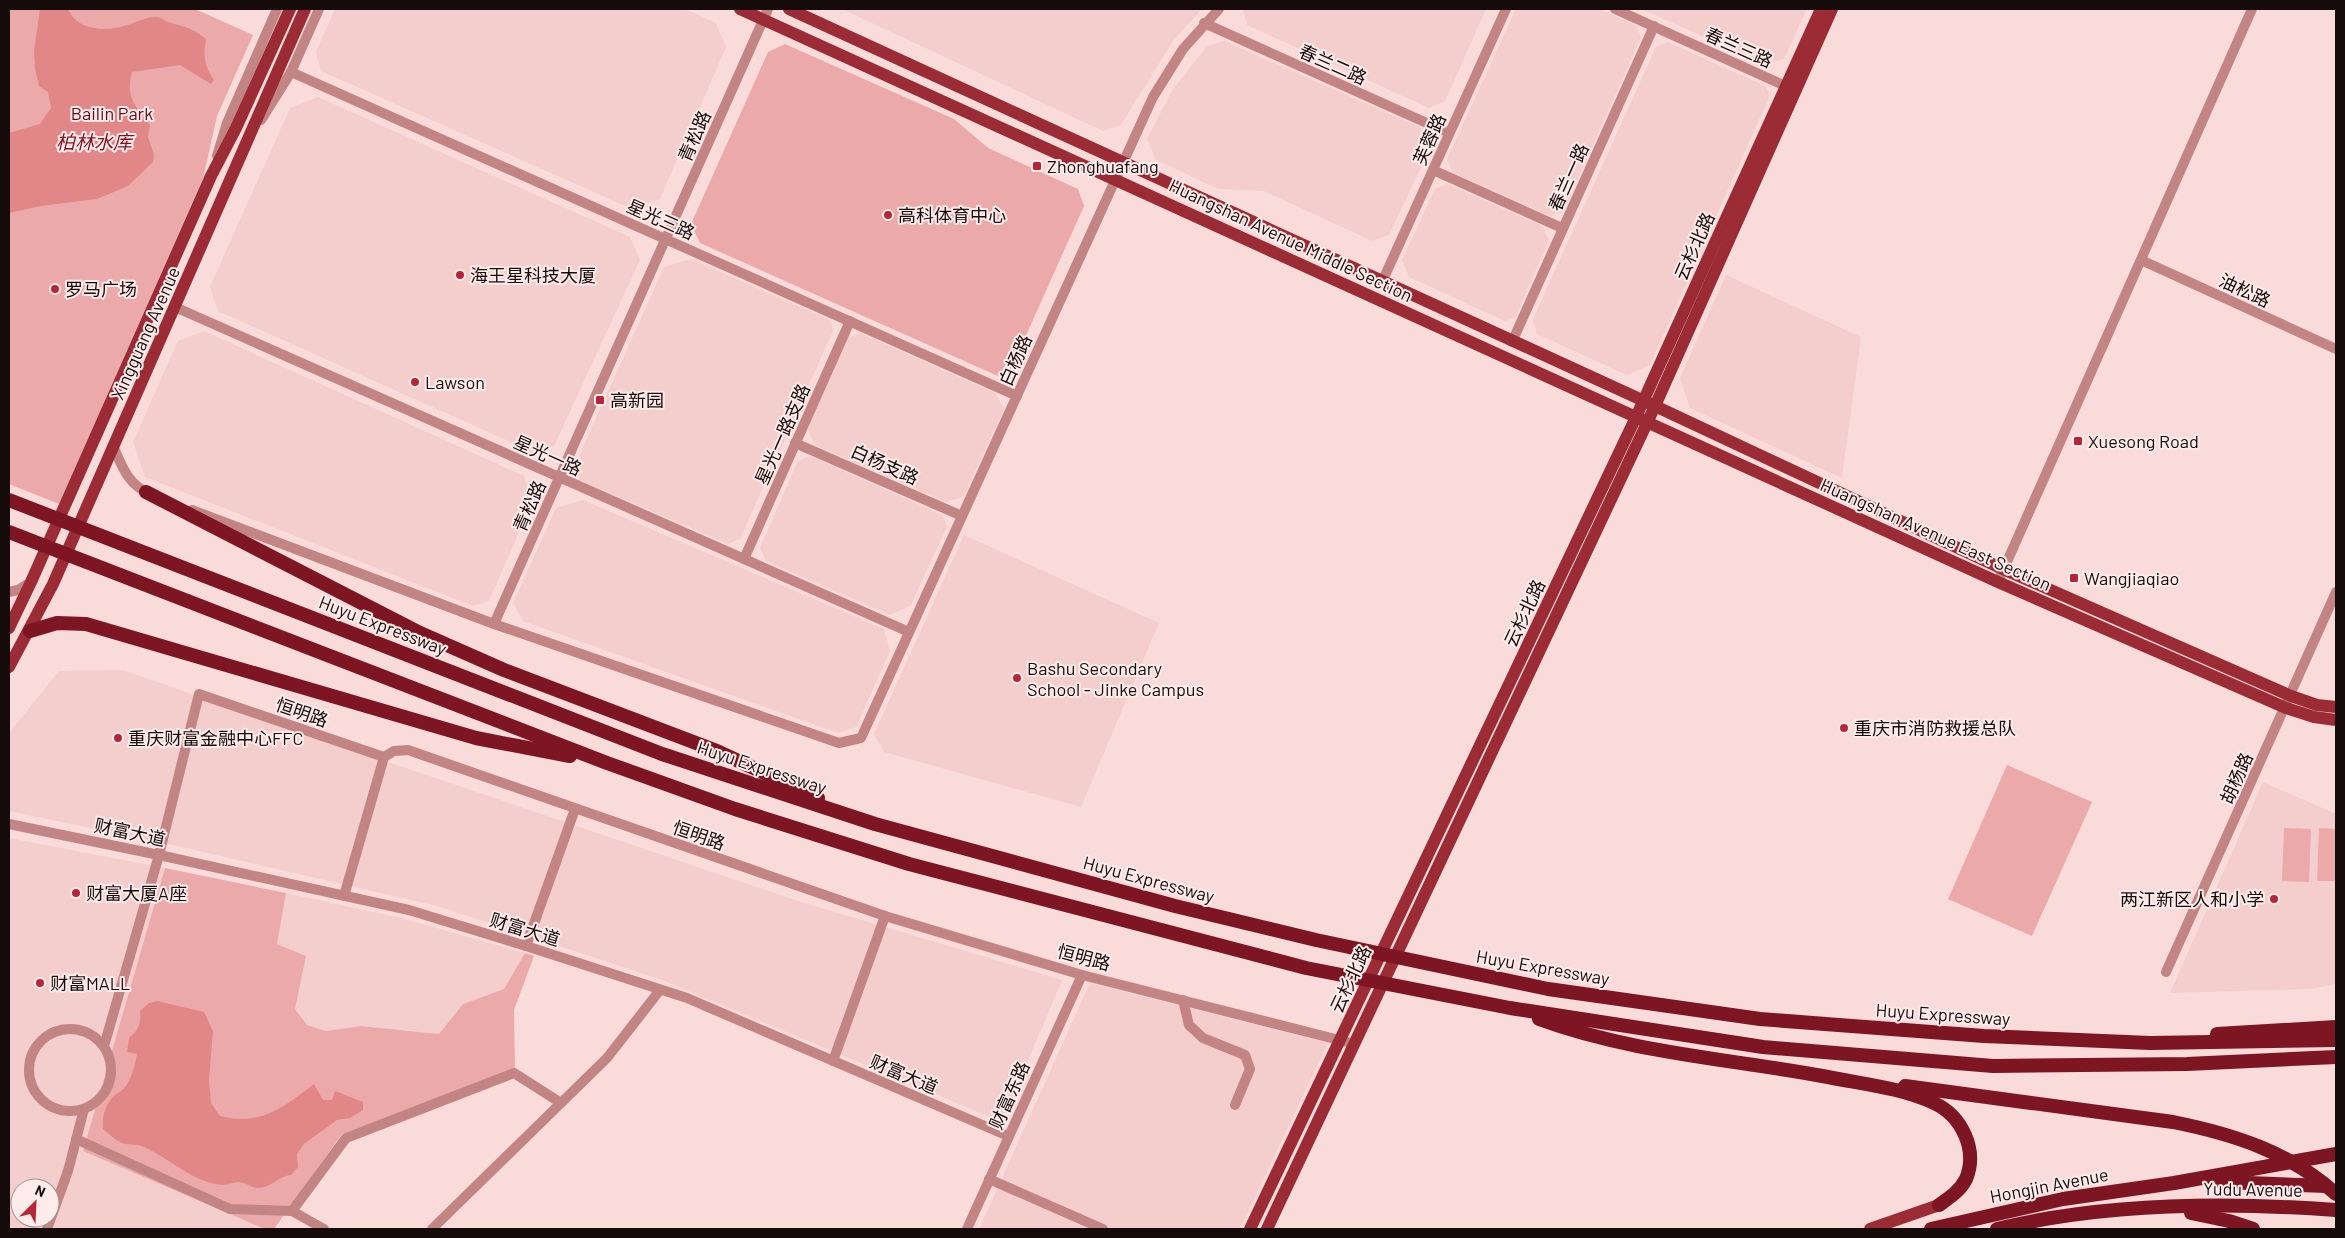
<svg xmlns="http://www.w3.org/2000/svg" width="2345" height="1238" viewBox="0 0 2345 1238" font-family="Barlow,'Noto Sans SC',sans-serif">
<rect width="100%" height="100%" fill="#f9dbda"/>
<!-- built -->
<g fill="#f4cecd" fill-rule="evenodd">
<polygon points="335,9 685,9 716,23 726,47 660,199 630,208 321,71 316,52"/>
<polygon points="842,9 1202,9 1173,41 1121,125 1103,131"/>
<polygon points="1243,9 1486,9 1445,101 1429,108 1247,25"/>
<polygon points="1516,9 1599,9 1635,25 1641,37 1563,212 1550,216 1453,173 1447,159"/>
<polygon points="1642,9 1807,9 1784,59 1764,64"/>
<polygon points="1224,41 1428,131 1432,144 1389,235 1372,241 1264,191 1218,189 1155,159 1147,139 1173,89 1207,46"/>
<polygon points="1668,42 1765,86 1770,95 1650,365 1627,375 1537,334 1533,319 1656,47"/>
<polygon points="318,97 630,237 640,260 554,446 533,452 218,311 210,287 290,108"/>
<polygon points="1447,184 1542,226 1549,240 1515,318 1505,321 1409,277 1402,260 1435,189"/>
<polygon points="691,259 830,320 833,331 740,539 728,544 580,480 575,465 664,267"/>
<polygon points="1726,275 1861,337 1842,478 1690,408 1680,378"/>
<polygon points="204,331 524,476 533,500 489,601 473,606 145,477 133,442 178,341"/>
<polygon points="860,333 995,393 1004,409 963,497 946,502 815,445 807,427 847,338"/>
<polygon points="810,456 942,515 947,526 911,605 890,615 766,561 760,548 798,461"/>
<polygon points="583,500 884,629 890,651 856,727 838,733 523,621 513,603 556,508"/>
<polygon points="964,535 1159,623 1081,807 884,752 874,734"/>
<polygon points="123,670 385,761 798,901 1062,980 1002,1122 662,980 437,906 177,846 9,811 9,733 59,671"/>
<polygon points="2263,782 2336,814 2336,984 2311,989 2170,993"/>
<path d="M9,838L165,868L83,1151L265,1229H9ZM20,1188H50V1218H20Z"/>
<polygon points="286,893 405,919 525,953 504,989 463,1004 439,1034 361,1026 326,1031 307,1025 295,1009 305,956 277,944"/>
<polygon points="1090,983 1328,1043 1240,1229 979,1229"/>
</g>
<!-- green -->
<g fill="#ebaaa9">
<polygon points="9,9 195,9 253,35 217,116 203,178 59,504 9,484"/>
<polygon points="785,44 954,119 988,148 1078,189 1084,206 1011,369 998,376 700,243 691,224 768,52"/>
<polygon points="2007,765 2092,802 2032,936 1948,899"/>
<polygon points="2284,828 2311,829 2309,882 2282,881"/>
<polygon points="2319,828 2336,829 2336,881 2317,881"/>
<polygon points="165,868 286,893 277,944 306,956 295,1009 307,1025 326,1031 361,1026 439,1034 463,1004 504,989 525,953 534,956 514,1010 515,1069 342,1134 274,1229 265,1229 83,1151"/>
</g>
<!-- water -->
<g fill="#e28787">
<path d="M40,9H68C77,30 104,32 124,26C135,23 146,16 158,17C161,18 165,21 168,22C187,28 189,26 206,39C203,56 204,65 214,80L211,84L180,65L132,72C125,97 136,107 150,125L148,137L154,155L153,162L128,186L97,199L41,206L9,213V133L40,124L51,108L48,92L39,86L35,69L34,51Z"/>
<path d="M157,1001L204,1012L213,1031L209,1080L211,1103L220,1116C262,1126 282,1108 314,1084L323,1100H332L335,1091L363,1102V1110L350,1118L337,1120L304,1144L297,1154L298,1167L291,1175C279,1176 273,1186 260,1188C253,1189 246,1182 238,1182C233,1182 229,1185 223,1185C193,1183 171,1159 144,1147C138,1144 132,1145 125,1144C117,1142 110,1135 103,1129C102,1115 105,1104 116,1094C119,1092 123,1090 125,1087C132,1079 135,1064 137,1054L127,1052L129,1038C139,1030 141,1024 140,1011L149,1003Z"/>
</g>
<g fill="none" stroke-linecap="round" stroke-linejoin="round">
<!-- minor -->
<g stroke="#c38584" stroke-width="10">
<polyline points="1615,9 1792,89"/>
<polyline points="1204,23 1449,133"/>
<polyline points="291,72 1017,396"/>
<polyline points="261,120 291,72 319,9"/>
<polyline points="217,156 227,123 277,9"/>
<polyline points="1433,170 1562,228"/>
<polyline points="2141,260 2336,349"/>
<polyline points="1382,282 1506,9"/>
<polyline points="175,307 909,632"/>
<polyline points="1512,342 1654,26"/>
<polyline points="795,443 962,516"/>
<path d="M114,448C122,467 129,486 151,494"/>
<polyline points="192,510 494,624 839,743 861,738 1153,97 1183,49 1219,9"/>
<polyline points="744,559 850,321"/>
<polyline points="1998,582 2252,9"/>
<polyline points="9,592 18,590 31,582"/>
<polyline points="494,624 768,9"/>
<polyline points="9,824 159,855 409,910 526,946 687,998 1008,1136"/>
<polyline points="344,896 384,757"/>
<polyline points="526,946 575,809"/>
<polyline points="2166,972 2336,592"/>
<polyline points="1183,1000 1189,1025 1203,1038 1245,1055 1250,1069 1235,1105"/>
<circle cx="70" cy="1070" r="41"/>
<polyline points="104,1046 159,855 199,694 384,757 394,751 408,750 885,916 1082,975 1355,1044"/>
<polyline points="833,1061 885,916"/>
<polyline points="76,1139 230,1209 292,1211 324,1229"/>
<polyline points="989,1179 1103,1229"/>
<polyline points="292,1211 346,1138 514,1073 561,1103"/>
<polyline points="47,1229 68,1171 84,1109"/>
<polyline points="432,1229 607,1058 660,990"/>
<polyline points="967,1229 1082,975"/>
</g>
<!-- major -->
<g stroke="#9b2c35" stroke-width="12">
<polyline points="740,9 1998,582 2286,708 2314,717 2336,720"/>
<polyline points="789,9 1655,406 2003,569 2291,696 2317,705 2336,707"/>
<polyline points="9,628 31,582 211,176 236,128 290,9"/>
<polyline points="9,667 53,584 305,9"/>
<polyline points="1250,1229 1636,417 1821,9"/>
<polyline points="1267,1229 1655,406 1832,9"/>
<polyline points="1870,1229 1939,1205"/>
</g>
<!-- highway -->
<g stroke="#7e1523" stroke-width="14">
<polyline points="146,492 420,633 504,670 717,751 818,798"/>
<polyline points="9,500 662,754 875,824 1175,906 1316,940 1548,989 1760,1019 1984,1036 2150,1043 2336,1040"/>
<polyline points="9,532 607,763 735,809 909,864 1306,968 1510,1008 1763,1047 1993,1066 2187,1064 2336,1057"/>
<polyline points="30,631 57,623 86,624 476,738 570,756"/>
<path d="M1539,1019C1631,1053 1732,1059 1828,1077C1863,1084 1902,1088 1934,1103C1962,1116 1978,1150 1966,1179C1960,1191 1949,1198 1939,1205"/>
<polyline points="2217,1034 2336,1027"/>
<path d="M1905,1086L2173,1122C2233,1134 2290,1152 2336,1194"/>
<polyline points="2222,1182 2326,1186"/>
<polyline points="2191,1213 2229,1221 2253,1229"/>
<polyline points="1931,1229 2063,1199 2174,1183 2336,1154"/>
<path d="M1997,1229C2104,1203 2226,1202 2336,1210"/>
</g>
</g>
<!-- markers -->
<g fill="#b72638" stroke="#feeceb" stroke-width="2">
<rect x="1032" y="161" width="10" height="10" rx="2.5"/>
<circle cx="888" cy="215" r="5"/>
<circle cx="460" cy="275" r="5"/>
<circle cx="55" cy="289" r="5"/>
<circle cx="415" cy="382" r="5"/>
<rect x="595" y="395" width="10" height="10" rx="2.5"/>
<rect x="2073" y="436" width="10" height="10" rx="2.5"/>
<rect x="2069" y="573" width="10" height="10" rx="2.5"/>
<circle cx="1017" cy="678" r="5"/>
<circle cx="1844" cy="728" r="5"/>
<circle cx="118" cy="738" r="5"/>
<circle cx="76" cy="893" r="5"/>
<circle cx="2274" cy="899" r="5"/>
<circle cx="40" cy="983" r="5"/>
</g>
<g text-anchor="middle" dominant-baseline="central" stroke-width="4" stroke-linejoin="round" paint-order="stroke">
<!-- street labels -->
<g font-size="18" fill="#140b0a" stroke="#feeceb">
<text transform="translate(1739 47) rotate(24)">春兰三路</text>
<text transform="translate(1333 64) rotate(24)">春兰二路</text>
<text transform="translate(694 136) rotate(-66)">青松路</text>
<text transform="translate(1429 139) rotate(-66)">芙蓉路</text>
<text transform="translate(1568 177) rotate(-66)">春兰一路</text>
<text transform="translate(661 219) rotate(24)">星光三路</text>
<text transform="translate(1291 240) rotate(25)">Huangshan Avenue Middle Section</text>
<text transform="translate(1694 246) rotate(-66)">云杉北路</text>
<text transform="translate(2245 290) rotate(25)">油松路</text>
<text transform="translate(145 333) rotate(-66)">Xingguang Avenue</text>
<text transform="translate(1015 360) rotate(-66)">白杨路</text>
<text transform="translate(782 434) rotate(-66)">星光一路支路</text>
<text transform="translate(548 455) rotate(24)">星光一路</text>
<text transform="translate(885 464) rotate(24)">白杨支路</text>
<text transform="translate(529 506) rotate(-66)">青松路</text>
<text transform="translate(1936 534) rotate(24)">Huangshan Avenue East Section</text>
<text transform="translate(1524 613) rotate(-65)">云杉北路</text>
<text transform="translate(383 625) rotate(21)">Huyu Expressway</text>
<text transform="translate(302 712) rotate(19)">恒明路</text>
<text transform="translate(762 767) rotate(18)">Huyu Expressway</text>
<text transform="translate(2236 778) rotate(-66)">胡杨路</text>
<text transform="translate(130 832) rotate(12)">财富大道</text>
<text transform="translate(699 835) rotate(19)">恒明路</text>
<text transform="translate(1149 879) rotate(15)">Huyu Expressway</text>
<text transform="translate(525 929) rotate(17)">财富大道</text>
<text transform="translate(1084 957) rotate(15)">恒明路</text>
<text transform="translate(1543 967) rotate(10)">Huyu Expressway</text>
<text transform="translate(1350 979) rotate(-65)">云杉北路</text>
<text transform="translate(1943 1014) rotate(4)">Huyu Expressway</text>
<text transform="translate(904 1074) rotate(23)">财富大道</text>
<text transform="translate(1009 1095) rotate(-66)">财富东路</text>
<text transform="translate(2049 1185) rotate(-11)">Hongjin Avenue</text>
<text transform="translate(2253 1189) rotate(1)">Yudu Avenue</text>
</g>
<!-- park labels -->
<g font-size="18" fill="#5e0b17" stroke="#feeceb">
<text x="112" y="113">Bailin Park</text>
</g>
<!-- poi labels -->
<g font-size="18" fill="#140b0a" stroke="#feeceb" text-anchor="start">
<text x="1047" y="166">Zhonghuafang</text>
<text x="898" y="215">高科体育中心</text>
<text x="470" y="275">海王星科技大厦</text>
<text x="65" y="289">罗马广场</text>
<text x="425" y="382">Lawson</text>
<text x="610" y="400">高新园</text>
<text x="2088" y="441">Xuesong Road</text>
<text x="2084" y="578">Wangjiaqiao</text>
<text x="1027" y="668">Bashu Secondary<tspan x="1027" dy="21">School - Jinke Campus</tspan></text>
<text x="1854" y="728">重庆市消防救援总队</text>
<text x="128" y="738">重庆财富金融中心FFC</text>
<text x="86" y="893">财富大厦A座</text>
<text x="2264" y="899" text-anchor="end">两江新区人和小学</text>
<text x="50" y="983">财富MALL</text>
</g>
<!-- water labels -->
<g font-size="19" font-style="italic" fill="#7f1121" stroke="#feeceb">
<text x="94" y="141">柏林水库</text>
</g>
</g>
<!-- border -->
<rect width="2345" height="1238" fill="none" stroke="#140b0a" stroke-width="20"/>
<!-- north arrow -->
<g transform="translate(35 1203) rotate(24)"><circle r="24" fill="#feeceb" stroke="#a09291"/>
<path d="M0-4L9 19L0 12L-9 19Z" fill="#b72638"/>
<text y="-8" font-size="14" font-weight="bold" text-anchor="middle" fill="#140b0a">N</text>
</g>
</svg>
